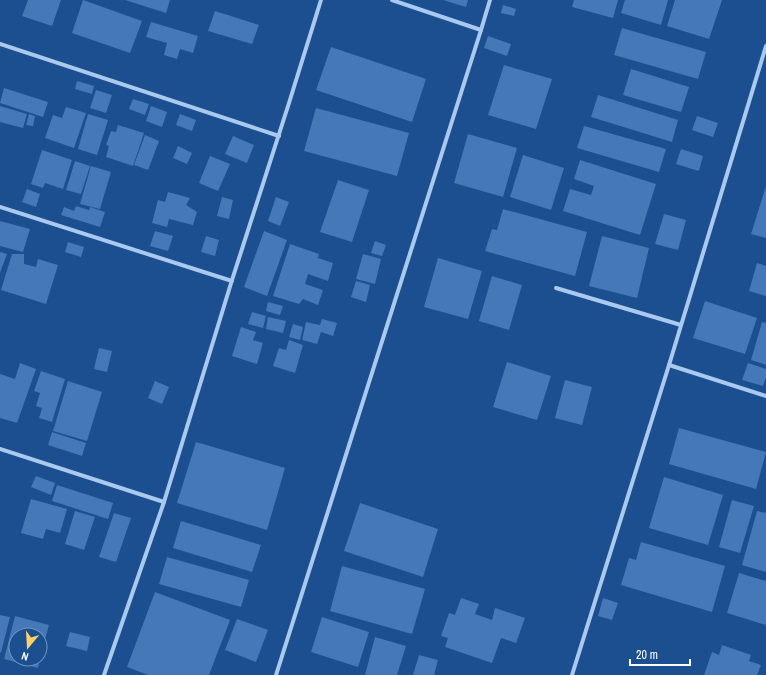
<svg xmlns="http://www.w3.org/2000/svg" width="766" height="675" viewBox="0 0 766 675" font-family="'Archivo Narrow',sans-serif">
<rect width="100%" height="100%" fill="#1b4f8f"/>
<!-- building -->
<g fill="#4478b7">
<polygon points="28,0 61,0 52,26 22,16"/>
<polygon points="83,0 142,21 130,53 72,33"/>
<polygon points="125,0 170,0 166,13"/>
<polygon points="443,0 468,0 466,7"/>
<polygon points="574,0 618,0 613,18 572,7"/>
<polygon points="625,0 668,0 661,25 621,13"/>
<polygon points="675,0 722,0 709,39 667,26"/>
<polygon points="503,5 516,9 514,16 501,13"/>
<polygon points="215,11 259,25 252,44 208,31"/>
<polygon points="151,22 198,36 193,53 180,49 177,59 164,55 167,43 146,37"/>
<polygon points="622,28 706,52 698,79 614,55"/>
<polygon points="488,36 511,44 507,56 484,48"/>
<polygon points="331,47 426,79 412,122 316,90"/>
<polygon points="504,65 552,79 536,129 488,115"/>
<polygon points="631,69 689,87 681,112 623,95"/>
<polygon points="77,81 94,86 92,94 75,89"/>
<polygon points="4,88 48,102 43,117 0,103"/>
<polygon points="96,90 112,95 106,113 90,108"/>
<polygon points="598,95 678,120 672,142 591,117"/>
<polygon points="133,99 149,104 145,115 129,109"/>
<polygon points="0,106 27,114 23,128 0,122"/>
<polygon points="151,106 167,112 162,127 146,121"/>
<polygon points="66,107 86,113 74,148 45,138 53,115 62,118"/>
<polygon points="316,108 409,133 397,176 304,151"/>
<polygon points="29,114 35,116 33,126 26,125"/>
<polygon points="88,114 108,120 97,155 78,149"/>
<polygon points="180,114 196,120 192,131 176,125"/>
<polygon points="697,116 718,123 713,137 692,130"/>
<polygon points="118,125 144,133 133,166 106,157 109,146 106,145 111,131 116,132"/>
<polygon points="584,126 666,149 659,172 577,148"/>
<polygon points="468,134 517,148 503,197 454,183"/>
<polygon points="145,135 159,141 148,170 134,165"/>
<polygon points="233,136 254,145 247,163 225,154"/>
<polygon points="178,146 192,153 187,164 173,158"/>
<polygon points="681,149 703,156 699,171 676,164"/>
<polygon points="42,150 72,160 63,189 45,183 43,188 31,184"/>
<polygon points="523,155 564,168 551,210 510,197"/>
<polygon points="210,156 230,164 218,191 199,183"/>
<polygon points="580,160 656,184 640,235 563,211 570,189 591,195 594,186 574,179"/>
<polygon points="75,161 90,166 81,194 66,190"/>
<polygon points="91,166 111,172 100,209 80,204"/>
<polygon points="338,180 369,190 352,242 320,232"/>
<polygon points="766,186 766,238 751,234"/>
<polygon points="27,189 40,194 36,207 22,202"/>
<polygon points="168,192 190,198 186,205 197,212 193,225 169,219 167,227 152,223 158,200 165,202"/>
<polygon points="222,197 233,200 229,219 217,216"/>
<polygon points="276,197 289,202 280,226 268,221"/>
<polygon points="76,206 89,210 90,207 105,212 100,227 61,215 64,207 74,211"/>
<polygon points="503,209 587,232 575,276 485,251 492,229 497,230"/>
<polygon points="664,214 686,220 678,250 655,244"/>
<polygon points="0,221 30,229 23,252 0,246"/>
<polygon points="155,231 173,236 168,251 150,246"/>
<polygon points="264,231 287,240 267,296 244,287"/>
<polygon points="206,236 219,240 215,256 201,252"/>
<polygon points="602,236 649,248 637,298 589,286"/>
<polygon points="375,241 386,245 382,256 371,253"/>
<polygon points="68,242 84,247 81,257 65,252"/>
<polygon points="290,244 319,254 318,258 333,263 328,281 308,274 305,284 323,290 318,305 303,299 299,304 273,296"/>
<polygon points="0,252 7,254 0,273"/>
<polygon points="12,254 24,254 24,264 36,267 38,259 58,265 46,304 1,290"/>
<polygon points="363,254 381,259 375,284 356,279"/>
<polygon points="438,258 482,271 468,319 424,307"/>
<polygon points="757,263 766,266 766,296 749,291"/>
<polygon points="492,276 522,285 509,330 479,321"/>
<polygon points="356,281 370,285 366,302 351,297"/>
<polygon points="705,301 757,318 745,354 693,338"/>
<polygon points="268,302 283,306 280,315 266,311"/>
<polygon points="252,312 266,316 263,328 248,324"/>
<polygon points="268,317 286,321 283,333 266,329"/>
<polygon points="322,319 337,323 333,336 321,332 317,344 302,340 306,322 320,325"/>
<polygon points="762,322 766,323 766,365 751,360"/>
<polygon points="293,324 303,327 300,340 289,337"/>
<polygon points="241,327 256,332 253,340 263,343 257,364 232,356"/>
<polygon points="289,340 303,345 295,373 273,366 279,348 286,350"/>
<polygon points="99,348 112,351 107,372 94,369"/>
<polygon points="507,362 551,376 537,420 493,407"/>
<polygon points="20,363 36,369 17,423 0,418 0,374 15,379"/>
<polygon points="748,363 766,369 766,377 763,386 742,380"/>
<polygon points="41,371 65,379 52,422 39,418 42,408 36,406 40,393 34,391"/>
<polygon points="565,380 592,387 582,425 555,418"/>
<polygon points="68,381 102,392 87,441 53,431"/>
<polygon points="155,381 169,387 162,404 148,398"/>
<polygon points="679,428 766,452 756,489 669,464"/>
<polygon points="52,432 86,443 82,456 48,445"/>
<polygon points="196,442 285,468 267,530 177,503"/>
<polygon points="36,476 55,483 51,495 31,487"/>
<polygon points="664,477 723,495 708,545 649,528"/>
<polygon points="57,485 113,503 108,519 52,501"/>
<polygon points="31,499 67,509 60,533 46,529 43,539 21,533"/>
<polygon points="732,500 754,506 740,553 719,547"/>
<polygon points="360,503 438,529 423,577 344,551"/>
<polygon points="75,511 95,517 84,550 65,544"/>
<polygon points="757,511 766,513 766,572 742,565"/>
<polygon points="114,513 131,518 116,562 99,557"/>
<polygon points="181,521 261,545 252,572 173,548"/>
<polygon points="641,542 725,566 712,612 621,585 629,558 636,560"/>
<polygon points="167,557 249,580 241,607 159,584"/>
<polygon points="342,566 425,589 412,634 330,611"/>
<polygon points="739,573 766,581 766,625 727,613"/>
<polygon points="155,592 230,620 209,675 148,675 127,667"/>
<polygon points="461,598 479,604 475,614 492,620 495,608 525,618 516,643 501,638 492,663 445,647 448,638 441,636 449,613 455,615"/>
<polygon points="603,598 618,603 612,620 598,616"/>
<polygon points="0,615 10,617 1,653 0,652"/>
<polygon points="15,616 49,625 40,657 40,635 16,635 16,659 40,659 38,668 4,659"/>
<polygon points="322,617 369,632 358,667 311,652"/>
<polygon points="237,619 268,630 256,662 225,650"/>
<polygon points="70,632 90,637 87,651 66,646"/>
<polygon points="375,637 406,646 397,675 365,675"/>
<polygon points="722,645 751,655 749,661 761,665 757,675 704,675 712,652 719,655"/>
<polygon points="419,655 438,660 434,675 413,675"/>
</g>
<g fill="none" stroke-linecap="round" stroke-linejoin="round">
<!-- minor -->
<g stroke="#a9c9ee" stroke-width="4">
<polyline points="392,0 481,30 490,0"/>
<polyline points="0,44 279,136"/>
<polyline points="0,207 232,281"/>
<polyline points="556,288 681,325"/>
<polyline points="669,365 766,396"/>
<polyline points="0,449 164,502"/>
<polyline points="104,675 164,502 232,280 289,103 321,0"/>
<polyline points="276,675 481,30"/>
<polyline points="572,675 669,365 766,46"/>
</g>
</g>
<!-- north arrow -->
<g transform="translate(28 647) rotate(198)"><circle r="19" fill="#1b4f8f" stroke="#7695bc"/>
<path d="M0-3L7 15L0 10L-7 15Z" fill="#ffd166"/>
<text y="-6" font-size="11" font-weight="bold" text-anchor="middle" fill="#ffffff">N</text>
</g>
<!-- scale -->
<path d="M630 659v6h60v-6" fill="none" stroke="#ffffff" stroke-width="2"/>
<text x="636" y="659" font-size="12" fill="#ffffff" stroke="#1b4f8f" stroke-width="3" paint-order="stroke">20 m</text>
</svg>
